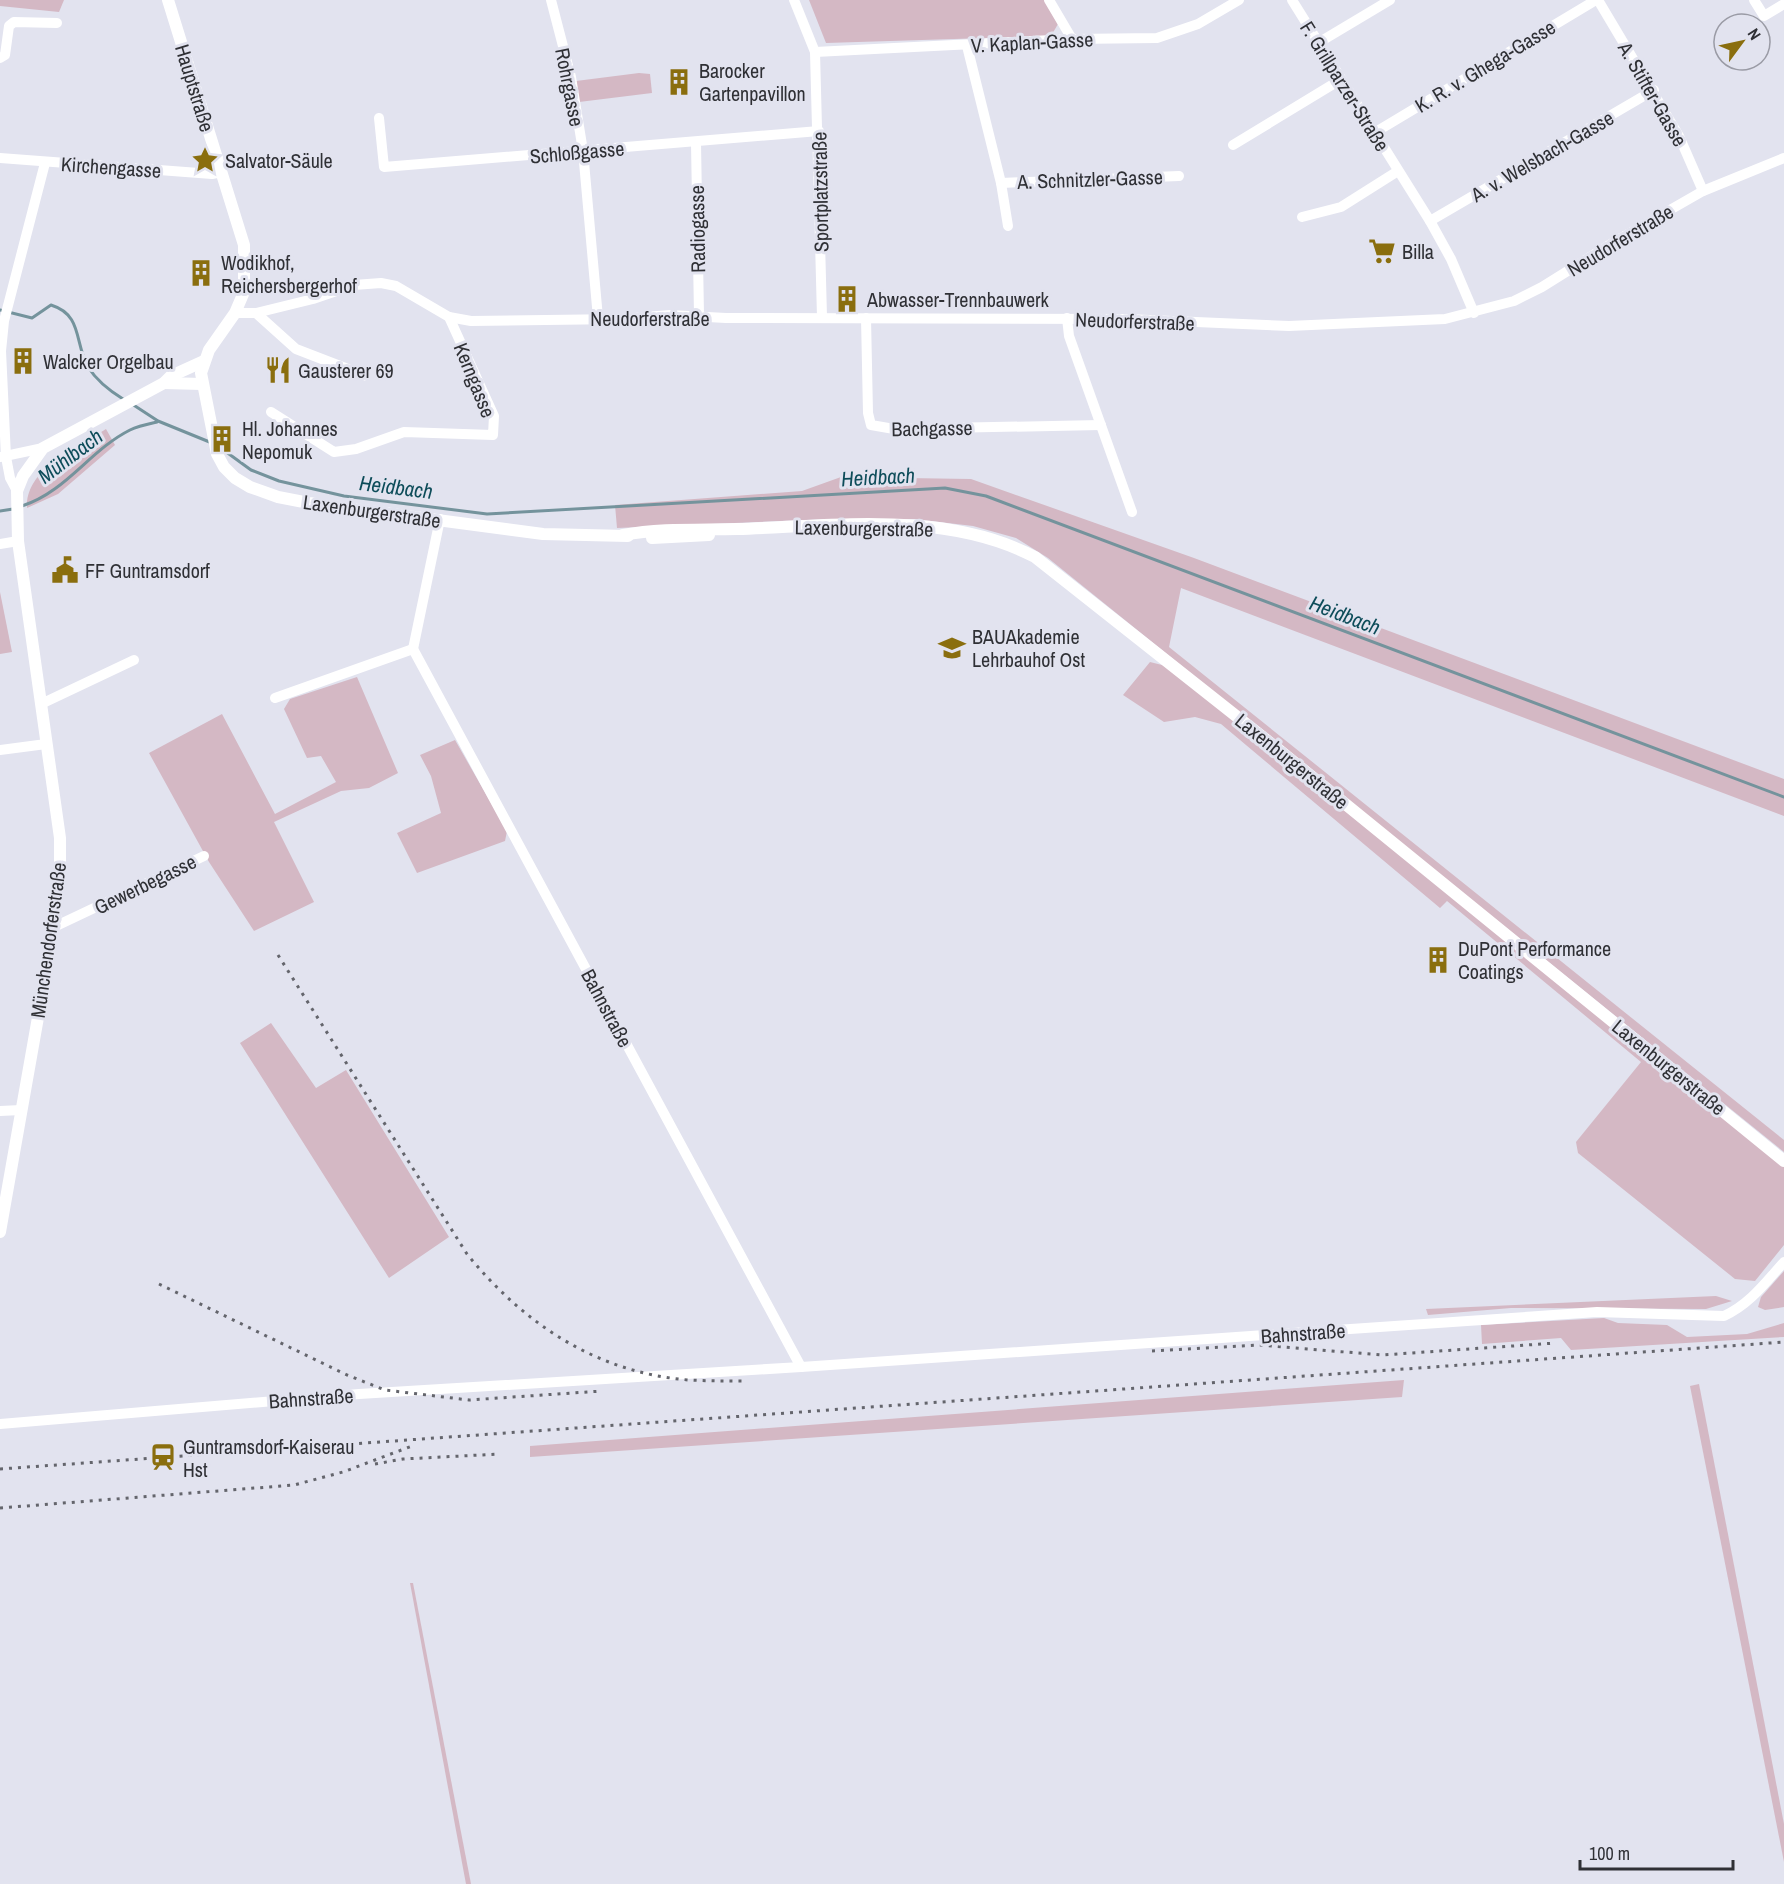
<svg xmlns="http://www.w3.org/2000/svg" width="1784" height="1884" viewBox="0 0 1784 1884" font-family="'Archivo Narrow',sans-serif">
<rect width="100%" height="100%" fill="#e2e3ef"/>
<!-- green -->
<g fill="#d4b8c4">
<polygon points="0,0 64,0 59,12 0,6"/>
<polygon points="809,0 1044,0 1058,24 1051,36 826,43"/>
<polygon points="639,73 650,74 652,93 579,102 576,81"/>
<path d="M106,429L115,445L58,494L27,508C25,469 77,447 106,429Z"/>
<polygon points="841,477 971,479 1194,558 1784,779 1784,816 1181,588 1169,647 1784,1140 1784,1152 1048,558 1016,538 973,526 914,519 828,519 617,528 615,505 802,491"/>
<polygon points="0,592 12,652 0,654"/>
<polygon points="1150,662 1166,666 1784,1166 1784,1245 1755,1281 1735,1279 1578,1153 1576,1142 1641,1062 1447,901 1440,908 1221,724 1195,717 1164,722 1123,695"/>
<polygon points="357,677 398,773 369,788 341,791 274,822 314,902 254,931 209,862 149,753 222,714 275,814 336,782 321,756 307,758 284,709 290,699"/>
<polygon points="455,740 507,831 505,841 417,873 397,833 441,813 431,776 420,755"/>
<polygon points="271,1023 316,1088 346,1070 449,1237 389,1278 240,1043"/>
<polygon points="1784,1271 1784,1307 1765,1310 1758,1307 1761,1297"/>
<polygon points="1716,1296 1732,1301 1706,1309 1511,1308 1428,1315 1426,1309"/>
<polygon points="1604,1318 1618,1323 1667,1325 1687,1337 1747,1334 1784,1323 1784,1337 1571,1350 1561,1338 1482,1344 1481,1325"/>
<polygon points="1404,1380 1402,1397 530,1457 530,1446"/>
<polygon points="1699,1384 1784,1824 1784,1862 1690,1386"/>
<polygon points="410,1583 413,1583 471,1884 466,1884"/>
</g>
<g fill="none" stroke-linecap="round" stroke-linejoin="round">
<!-- stream -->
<g stroke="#74939c" stroke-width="3">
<path d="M0,310L32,318L51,305C83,315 74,342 88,367C97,381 110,391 123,399"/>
<polyline points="132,404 158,421 212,443"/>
<polyline points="218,446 251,470 279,481 344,496 487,514 945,488 986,496 1784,797"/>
<path d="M22,506C66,492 90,450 130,430C138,426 148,424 157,422"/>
<polyline points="0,511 13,509"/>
</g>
<!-- minor -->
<g stroke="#fff" stroke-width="10">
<polyline points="551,0 571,77 583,151 598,318"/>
<polyline points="794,0 815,52 822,317"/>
<polyline points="1049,0 1072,39"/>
<polyline points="1292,0 1430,221 1451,259 1474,313"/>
<polyline points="1598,0 1679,136 1703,191"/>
<polyline points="1754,0 1764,16 1784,4"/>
<polyline points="1318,43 1390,0"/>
<polyline points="967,46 1001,183 1008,226"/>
<polyline points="815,52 1072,39 1157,38 1198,24 1239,0"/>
<polyline points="0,58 5,55 9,26 14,22 57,23"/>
<polyline points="379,118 384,167 819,131"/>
<polyline points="1374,133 1596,0"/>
<polyline points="696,143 699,315"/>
<polyline points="1233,145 1340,80"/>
<polyline points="0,158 212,174 222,172"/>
<polyline points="1001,183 1179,176"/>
<polyline points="1302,217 1341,207 1398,171"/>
<polyline points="1430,221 1654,90"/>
<polyline points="235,313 256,313 313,299 354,285 381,283 396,286 449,317 494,416 493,435 404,432 356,449 334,452 271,412"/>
<polyline points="256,313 296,349 366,376"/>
<polyline points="449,317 471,321 621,319 670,315 726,318 1126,319 1289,326 1445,319 1514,301 1542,287 1614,242 1703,191 1784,158"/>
<polyline points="866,318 868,413 871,425 894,429 1101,425"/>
<polyline points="1067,318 1069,336 1132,512"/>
<polyline points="0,457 43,448"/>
<polyline points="17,491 10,478 6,457 1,351 4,321 45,163"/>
<polyline points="0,544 18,541"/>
<polyline points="413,649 801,1367"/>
<polyline points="413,649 440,519"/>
<polyline points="275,698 413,649"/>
<polyline points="41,704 134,660"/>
<polyline points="0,750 46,744"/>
<polyline points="54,927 204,856"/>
<polyline points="0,1111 21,1110"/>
<path d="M0,1424L359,1394L801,1367L1597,1312L1724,1316C1750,1304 1765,1283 1784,1262"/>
</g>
<!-- tertiary -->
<g stroke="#fff" stroke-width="12">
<polyline points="168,0 244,245 244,292 235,313 209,350 201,373 217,454 224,467 235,478 250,487 278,497 309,503 543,534 628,536"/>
<polyline points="164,383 202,384"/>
<path d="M623,535C661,528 699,530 737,529C835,526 945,510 1035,557L1279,750L1784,1161"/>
<polyline points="652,538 709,535"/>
<polyline points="0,1232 54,927 60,875 60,838 18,541 17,491 23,476 43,448 164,383 171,376 204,361"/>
</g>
<!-- rail -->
<g stroke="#64656c" stroke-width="3" stroke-dasharray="3 6" stroke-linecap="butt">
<path d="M278,955L467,1254C524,1324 597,1373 689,1380C708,1381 726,1381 745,1381"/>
<polyline points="159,1284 347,1375 385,1390 469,1400 602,1391"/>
<polyline points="1152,1351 1259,1345 1382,1355 1556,1343"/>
<polyline points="375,1464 403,1459 500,1454"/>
<polyline points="0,1469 1784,1342"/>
<polyline points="0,1508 294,1485 343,1472 412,1446"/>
</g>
</g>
<!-- icons -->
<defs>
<symbol id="building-bare" viewBox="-9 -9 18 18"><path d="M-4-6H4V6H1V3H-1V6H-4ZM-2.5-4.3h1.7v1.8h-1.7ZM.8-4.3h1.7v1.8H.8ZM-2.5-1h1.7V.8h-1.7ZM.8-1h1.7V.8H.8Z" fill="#8a6e0e" stroke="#e2e3ef" stroke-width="2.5" paint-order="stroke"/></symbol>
<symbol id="sight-bare" viewBox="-9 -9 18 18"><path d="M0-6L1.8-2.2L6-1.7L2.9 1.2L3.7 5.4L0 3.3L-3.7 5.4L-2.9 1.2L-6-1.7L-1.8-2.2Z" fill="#8a6e0e" stroke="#e2e3ef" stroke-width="2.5" paint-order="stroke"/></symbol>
<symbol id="supermarket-bare" viewBox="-9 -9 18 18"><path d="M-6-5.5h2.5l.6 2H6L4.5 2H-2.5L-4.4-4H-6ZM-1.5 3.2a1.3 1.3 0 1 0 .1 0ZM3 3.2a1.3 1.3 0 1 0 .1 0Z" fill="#8a6e0e" stroke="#e2e3ef" stroke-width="2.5" paint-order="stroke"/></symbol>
<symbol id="restaurant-bare" viewBox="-9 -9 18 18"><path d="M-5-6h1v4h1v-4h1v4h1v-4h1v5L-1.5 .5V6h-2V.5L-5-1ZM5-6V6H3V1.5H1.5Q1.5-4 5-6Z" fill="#8a6e0e" stroke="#e2e3ef" stroke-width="2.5" paint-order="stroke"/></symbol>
<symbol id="civic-bare" viewBox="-9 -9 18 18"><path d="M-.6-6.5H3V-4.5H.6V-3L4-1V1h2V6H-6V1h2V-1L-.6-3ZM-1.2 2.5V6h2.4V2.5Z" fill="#8a6e0e" stroke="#e2e3ef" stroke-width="2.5" paint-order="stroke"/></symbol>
<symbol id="school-bare" viewBox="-9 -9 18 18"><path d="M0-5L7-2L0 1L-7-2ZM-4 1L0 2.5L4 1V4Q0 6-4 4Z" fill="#8a6e0e" stroke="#e2e3ef" stroke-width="2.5" paint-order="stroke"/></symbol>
<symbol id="station-bare" viewBox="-9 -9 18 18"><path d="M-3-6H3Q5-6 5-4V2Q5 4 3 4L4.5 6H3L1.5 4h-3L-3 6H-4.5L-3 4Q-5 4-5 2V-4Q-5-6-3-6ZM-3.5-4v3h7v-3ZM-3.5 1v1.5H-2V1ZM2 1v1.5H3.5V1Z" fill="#8a6e0e" stroke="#e2e3ef" stroke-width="2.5" paint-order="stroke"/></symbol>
</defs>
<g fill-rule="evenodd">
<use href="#building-bare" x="660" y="63" width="38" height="38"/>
<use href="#sight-bare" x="186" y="141" width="38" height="38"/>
<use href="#supermarket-bare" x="1363" y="232" width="38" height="38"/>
<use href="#building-bare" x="182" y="254" width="38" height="38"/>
<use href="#building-bare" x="828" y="280" width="38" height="38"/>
<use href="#building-bare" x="4" y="342" width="38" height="38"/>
<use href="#restaurant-bare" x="259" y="351" width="38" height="38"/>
<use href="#building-bare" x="203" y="420" width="38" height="38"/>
<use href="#civic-bare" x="46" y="551" width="38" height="38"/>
<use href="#school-bare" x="933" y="629" width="38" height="38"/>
<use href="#building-bare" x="1419" y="941" width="38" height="38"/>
<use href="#station-bare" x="144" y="1438" width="38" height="38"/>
</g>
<g text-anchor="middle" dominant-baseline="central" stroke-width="6" stroke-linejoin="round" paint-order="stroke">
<!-- street labels -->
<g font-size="20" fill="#2f3035" stroke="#e2e3ef">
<text transform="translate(1032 42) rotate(-3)">V. Kaplan-Gasse</text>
<text transform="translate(1485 66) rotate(-31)">K. R. v. Ghega-Gasse</text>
<text transform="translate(1345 86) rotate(58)">F. Grillparzer-Straße</text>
<text transform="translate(570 87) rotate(79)">Rohrgasse</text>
<text transform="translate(195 88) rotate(73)">Hauptstraße</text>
<text transform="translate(1653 94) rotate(60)">A. Stifter-Gasse</text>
<text transform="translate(577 152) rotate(-5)">Schloßgasse</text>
<text transform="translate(1542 156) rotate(-30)">A. v. Welsbach-Gasse</text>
<text transform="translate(111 167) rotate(4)">Kirchengasse</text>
<text transform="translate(1090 179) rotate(-2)">A. Schnitzler-Gasse</text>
<text transform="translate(820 192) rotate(-91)">Sportplatzstraße</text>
<text transform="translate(697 229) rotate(-91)">Radiogasse</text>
<text transform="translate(1620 240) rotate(-31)">Neudorferstraße</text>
<text x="650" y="318">Neudorferstraße</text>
<text transform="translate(1135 321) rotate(2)">Neudorferstraße</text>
<text transform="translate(475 380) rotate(68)">Kerngasse</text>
<text transform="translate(932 428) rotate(-1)">Bachgasse</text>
<text transform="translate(372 511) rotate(8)">Laxenburgerstraße</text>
<text transform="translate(864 528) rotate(1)">Laxenburgerstraße</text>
<text transform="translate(1292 761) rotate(39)">Laxenburgerstraße</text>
<text transform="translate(145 884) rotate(-26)">Gewerbegasse</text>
<text transform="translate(48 940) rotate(-82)">Münchendorferstraße</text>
<text transform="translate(607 1008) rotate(62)">Bahnstraße</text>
<text transform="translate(1669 1067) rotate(39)">Laxenburgerstraße</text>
<text transform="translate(1303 1333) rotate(-4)">Bahnstraße</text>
<text transform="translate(311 1398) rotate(-4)">Bahnstraße</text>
</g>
<!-- poi labels -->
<g font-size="20" fill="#2f3035" stroke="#e2e3ef" text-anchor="start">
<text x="699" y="70">Barocker<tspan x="699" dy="23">Gartenpavillon</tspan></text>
<text x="225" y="160">Salvator-Säule</text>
<text x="1402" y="251">Billa</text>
<text x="221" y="262">Wodikhof,<tspan x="221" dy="23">Reichersbergerhof</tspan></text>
<text x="867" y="299">Abwasser-Trennbauwerk</text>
<text x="43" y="361">Walcker Orgelbau</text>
<text x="298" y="370">Gausterer 69</text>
<text x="242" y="428">Hl. Johannes<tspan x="242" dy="23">Nepomuk</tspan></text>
<text x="85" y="570">FF Guntramsdorf</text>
<text x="972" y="636">BAUAkademie<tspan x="972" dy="23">Lehrbauhof Ost</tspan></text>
<text x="1458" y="948">DuPont Performance<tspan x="1458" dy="23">Coatings</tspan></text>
<text x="183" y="1446">Guntramsdorf-Kaiserau<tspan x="183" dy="23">Hst</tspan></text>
</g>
<!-- water labels -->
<g font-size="21" font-style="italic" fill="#0d4c59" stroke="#e2e3ef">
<text transform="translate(70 456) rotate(-37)">Mühlbach</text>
<text transform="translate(878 477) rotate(-3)">Heidbach</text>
<text transform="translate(396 487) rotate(7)">Heidbach</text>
<text transform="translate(1345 615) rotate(21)">Heidbach</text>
</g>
</g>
<!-- north arrow -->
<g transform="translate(1742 42) rotate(57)"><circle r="28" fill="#e2e3ef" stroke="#9a9ba5" stroke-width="1.5"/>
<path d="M0-4.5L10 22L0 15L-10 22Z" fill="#8a6e0e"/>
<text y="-9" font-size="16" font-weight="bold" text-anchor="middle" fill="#2f3035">N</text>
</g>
<!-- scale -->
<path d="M1580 1860v9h153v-9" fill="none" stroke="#2f3035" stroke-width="3"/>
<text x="1589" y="1860" font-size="18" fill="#2f3035" stroke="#e2e3ef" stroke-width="4.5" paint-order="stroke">100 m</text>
</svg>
